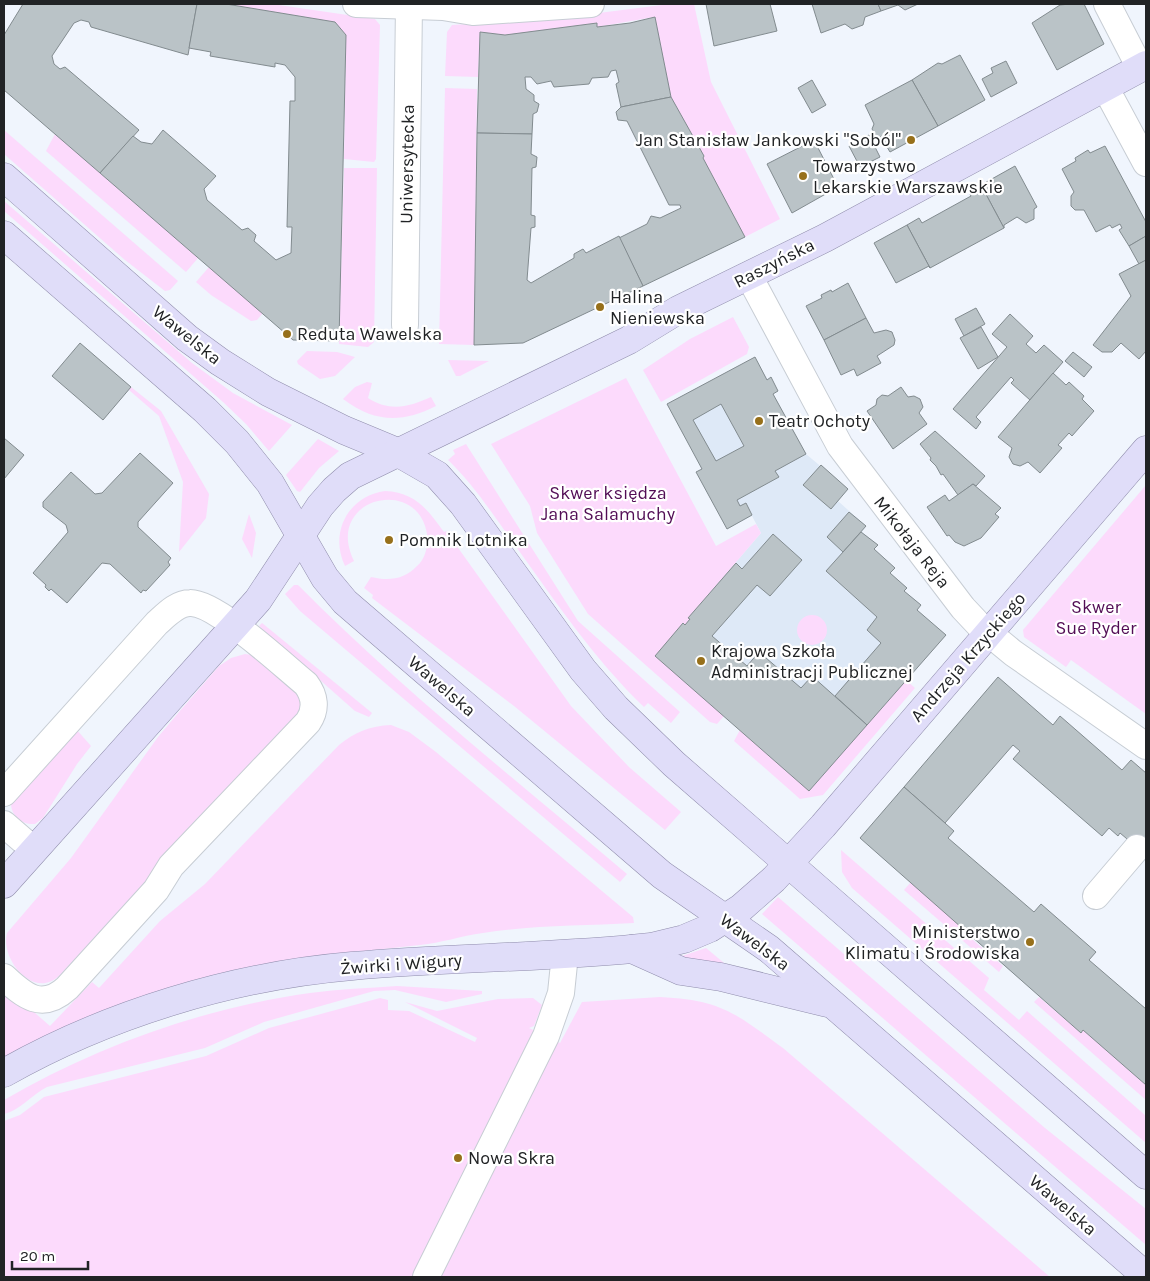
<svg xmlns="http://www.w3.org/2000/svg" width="1150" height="1281" viewBox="0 0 1150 1281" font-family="Karla,sans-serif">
<rect width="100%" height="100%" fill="#f0f5fd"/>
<!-- built -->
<polygon fill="#dee9f7" points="755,357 767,379 771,377 778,391 773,394 806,454 848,489 838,501 866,526 862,532 878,545 874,549 895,568 890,573 907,588 904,591 921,605 917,610 946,635 809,790 655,656 761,533 752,516 727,529 696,472 702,468 667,404"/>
<!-- green -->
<g fill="#fcdafc">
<polygon points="226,4 272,4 375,19 380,25 376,159 374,162 344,159 346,35 335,22"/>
<polygon points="670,4 694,4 711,82 780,219 745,237 703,158 704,156 671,97 654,17 597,27 597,23 505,35 480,32 478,77 445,76 447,32 452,25 559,18"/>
<polygon points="445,88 477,89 474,345 439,344"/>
<polygon points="4,130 178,281 170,290 165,291 125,260 4,154"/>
<polygon points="55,134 198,258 186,272 46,151"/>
<polygon points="344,168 377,168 374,342 368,347 339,344"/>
<polygon points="4,201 192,363 233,393 292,425 269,451 246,424 223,402 4,211"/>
<polygon points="209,267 263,313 257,320 251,321 211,295 196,282"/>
<polygon points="733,317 749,347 747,354 661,402 643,370 690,339"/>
<polygon points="307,351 337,352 355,357 335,376 320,379 298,364 297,361"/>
<polygon points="448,360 489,361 460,376 456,376"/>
<polygon points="626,378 716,546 756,524 761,533 689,617 690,619 685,625 683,624 724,716 717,724 710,722 588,614 537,533 530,506 491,444"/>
<path d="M367,382L372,383L368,398C390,412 409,407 431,397L436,406C402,423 375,423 343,399L355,387Z"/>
<polygon points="131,387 161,411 209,494 206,518 179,552 183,482 159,416 129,390"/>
<polygon points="318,439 339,451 319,468 300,492 297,491 286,475"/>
<path d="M466,444L578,621L680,712L671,723L648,703L644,707C593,658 553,598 512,541C492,513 473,484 448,460L455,454L453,450Z"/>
<polygon points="1146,485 1146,714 1071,660 1066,667 1024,637 1023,630"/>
<path d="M385,491C415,492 428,510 444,532L446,531L571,706L629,767L681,812L665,830L514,706L372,598L373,595L364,588L371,577C388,581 404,580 417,566C426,558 428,546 427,534C418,475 323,498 354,561L345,566C329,533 348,496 385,491Z"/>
<polygon points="249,514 256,533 252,558 242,539"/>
<path d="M294,585H298C401,689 516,780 627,874L620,882L300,611L285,594Z"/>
<circle cx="812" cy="630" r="15"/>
<polygon points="262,623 372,713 369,717 355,711 259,626"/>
<path d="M245,654L258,656L297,687L303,702L297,719L59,976C33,1000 0,959 7,933L71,858L158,737L179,712L219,666L231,658Z"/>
<polygon points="906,680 915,688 823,795 800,799 734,741 740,730 809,790"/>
<path d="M391,725L409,732L436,752L633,917L634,923C584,926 532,925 483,933C461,936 441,943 420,945C340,954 258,960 181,984C119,1003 62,1031 4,1059V986L50,1026L92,982L99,988L160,921L205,884L339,745C355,732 370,726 391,725Z"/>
<path d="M76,729L91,746L77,764L43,818L35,824C22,825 11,816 11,803Z"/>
<polygon points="841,850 989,978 984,990 1019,1020 1027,1011 1146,1116 1146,1143 852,888 842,872"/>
<polygon points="911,882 967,930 965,933 1003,966 999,972 904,890"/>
<polygon points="778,897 1045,1128 1146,1209 1146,1245 762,914"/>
<polygon points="706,948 724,963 721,965 679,957"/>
<path d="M397,986L482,991V994L446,1002L395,990L374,991L264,1022L205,1048L47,1087C33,1094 19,1111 4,1114V1100C97,1046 203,1008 310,993C339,989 368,988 397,986Z"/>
<path d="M660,997C721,1000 735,1013 783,1048L1050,1277H4V1121L20,1115L44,1097L206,1056L269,1028L380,998L388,1000V1010L409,1011L475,1042L477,1038L405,1002L437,1011L498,999L533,998L542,1005L534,1026L529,1028L560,1043L582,1002Z"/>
<polygon points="1039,997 1081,1033 1083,1030 1146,1085 1146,1100 1034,1002"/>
</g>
<!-- building -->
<g fill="#bac3c7" stroke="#828b8f" fill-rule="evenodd">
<polygon points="23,4 197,4 188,55 91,27 89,22 81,20 74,23 52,56 54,64 60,69 65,67 139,130 100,173 4,90 4,35"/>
<polygon points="197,4 226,4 335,22 346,35 339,341 293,340 100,173 133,136 141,142 152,144 163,130 216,176 204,189 207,200 242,230 248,228 256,235 254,241 276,260 291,253 292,227 287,227 290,101 295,101 295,77 285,65 275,63 275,67 210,56 211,52 189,48"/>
<polygon points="706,4 770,4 777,31 714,46"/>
<polygon points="812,4 878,4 881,11 865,17 863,25 852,29 845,24 821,33"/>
<polygon points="878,4 918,4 905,10 898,5 881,11"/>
<polygon points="1070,4 1084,4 1104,44 1057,70 1032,23 1060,5"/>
<polygon points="655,17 671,97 621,107 616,84 619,82 616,70 611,71 608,77 592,78 589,84 554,87 551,81 537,84 531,77 525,77 526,89 534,95 534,101 539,104 537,112 533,114 532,134 477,133 480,32 505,35 597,23 597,27 630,23"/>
<polygon points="960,55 985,100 938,126 912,80 938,63 942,64"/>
<polygon points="1006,61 1017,83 991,97 982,79 993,73 991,68"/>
<polygon points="812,80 826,105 812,113 798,88"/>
<polygon points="912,80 938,126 890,152 881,137 877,137 872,129 874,124 865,105"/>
<polygon points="671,97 704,156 703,158 745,237 643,286 619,238 647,224 651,216 660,218 681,208 680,205 669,205 627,121 618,120 616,112 621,107"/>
<polygon points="477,133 532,134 531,154 537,157 536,167 532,168 531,215 535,216 535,227 531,228 527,280 531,283 574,258 574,254 583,249 586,253 619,236 643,286 523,343 474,345"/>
<polygon points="869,135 880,157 860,167 849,146"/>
<polygon points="814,140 838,187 792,213 767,164"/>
<polygon points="1105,146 1146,222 1146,236 1129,246 1119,230 1122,228 1120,224 1112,228 1110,225 1096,232 1084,210 1075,210 1071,206 1071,196 1074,192 1062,169 1076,161 1075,158 1088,150 1090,153"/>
<polygon points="1015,166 1037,207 1034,209 1034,219 1026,223 1017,217 1004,225 1004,228 981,185"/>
<polygon points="981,185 1004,228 930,268 907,225 919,218 922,223 971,196 969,192"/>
<polygon points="907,225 930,268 929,266 896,283 874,243"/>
<polygon points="1146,236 1146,260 1139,264 1129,246"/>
<polygon points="1146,260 1146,351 1139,359 1121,343 1112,352 1102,352 1093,345 1131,296 1119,274"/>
<polygon points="848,283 866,318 824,340 806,306 822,298 821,295 831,290 832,292"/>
<polygon points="976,308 985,324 964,336 955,319"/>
<polygon points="1010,314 1033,336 1026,344 1036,353 1044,345 1063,362 1030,400 1011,383 1014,380 1011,377 976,417 981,422 976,429 953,409 1007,347 992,334"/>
<polygon points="866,318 874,333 886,330 892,332 895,340 894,345 877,356 881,363 857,376 854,369 841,375 824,340"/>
<polygon points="981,327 998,357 978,369 960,338"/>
<polygon points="80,343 131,387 103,420 52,376"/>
<polygon points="1073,352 1092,367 1084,377 1065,361"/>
<path d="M755,357L767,380L771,377L778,391L773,394L806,454L775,471L779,477L737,500L740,506L746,503L752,515L727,529L696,472L702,469L667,404ZM721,404L744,446L716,461L693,420Z"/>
<polygon points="1053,373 1066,385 1069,382 1084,396 1082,399 1094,411 1072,436 1069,433 1058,445 1062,448 1040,473 1028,462 1020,466 1013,464 1009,457 1012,448 998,437"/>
<polygon points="901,387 908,397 914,396 920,399 923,407 919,413 927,424 893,449 867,411 876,405 877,399 882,395 888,396"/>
<polygon points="935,431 985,476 976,486 973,484 958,495 943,474 941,475 936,466 930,460 931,458 920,444"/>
<polygon points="4,438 24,455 4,479"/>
<polygon points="140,453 173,483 138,522 138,527 171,558 168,562 170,565 146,591 143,590 141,593 110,564 102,563 67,603 51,589 49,591 45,587 46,585 33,573 68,532 66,525 43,507 43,502 71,472 95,494 102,493"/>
<polygon points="821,465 848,489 831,509 803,485"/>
<polygon points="973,484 1001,508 995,514 999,517 981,538 964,546 955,542 949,535 947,536 927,507 945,495 949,501"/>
<polygon points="849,512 866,526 843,552 827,537"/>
<polygon points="861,532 878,545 874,549 895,568 890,573 907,588 904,591 921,605 917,610 946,635 867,725 835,696 881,643 867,630 877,617 826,571"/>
<polygon points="773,534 802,560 770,596 757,585 712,636 747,666 759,652 801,688 812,676 867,725 809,791 655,656 683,623 685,625 690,619 688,618 736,563 742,569"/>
<polygon points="998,677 1053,725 1060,716 1122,770 1131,760 1146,773 1146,855 1120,833 1118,836 1109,828 1102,836 1013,759 1020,751 1013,745 945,823 904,787"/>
<polygon points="904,787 954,831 948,838 1034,912 1041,904 1096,952 1089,960 1146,1009 1146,1085 1083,1030 1081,1033 860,838"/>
</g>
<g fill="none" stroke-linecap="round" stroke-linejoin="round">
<defs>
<g id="minor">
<polyline points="356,4 443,7 473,12 591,4"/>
<polyline points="1107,4 1140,68"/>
<polyline points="1105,87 1146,163"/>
<polyline points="749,276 840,446 963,608 979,625 1013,653 1146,746"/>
<polyline points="405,325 409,4"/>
<path d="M4,793L157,623C166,615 177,603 190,603C216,602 285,667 306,684C315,696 317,709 308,722L171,866L156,890L67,988C42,1011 24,996 4,977"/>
<polyline points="4,824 34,850"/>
<polyline points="1096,896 1137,848"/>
<polyline points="426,1277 546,1036 561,993 565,954"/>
</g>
<g id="major">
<polyline points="4,177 187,338 220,362 268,392 344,430 397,452 437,475 463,504 583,670 616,708 674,764 1146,1175"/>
<polyline points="4,235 205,410 237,442 270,483 325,578 345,602 662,875 769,949 1146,1276"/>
<polyline points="4,884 258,600 320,506 334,490 350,476 629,340 678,310 825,238 1146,65"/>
<polyline points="632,949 681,971 721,977 827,1003"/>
<path d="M4,1073C108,1014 233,976 352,966C452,957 552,958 651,947L684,939L710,928L741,908L774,879L823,826L1146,450"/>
</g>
</defs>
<!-- minor casing -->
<use href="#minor" stroke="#c7cdd4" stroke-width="28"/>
<!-- major casing -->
<use href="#major" stroke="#908dac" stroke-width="29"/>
<!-- minor -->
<use href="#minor" stroke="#fff" stroke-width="26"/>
<!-- major -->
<use href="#major" stroke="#e0ddf9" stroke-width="28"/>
</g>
<!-- markers -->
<g fill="#97701b" stroke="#fff" stroke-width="2">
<circle cx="911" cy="140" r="5"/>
<circle cx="803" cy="176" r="5"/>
<circle cx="600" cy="307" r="5"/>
<circle cx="287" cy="334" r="5"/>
<circle cx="759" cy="421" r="5"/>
<circle cx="389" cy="540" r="5"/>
<circle cx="701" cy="661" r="5"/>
<circle cx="1030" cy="942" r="5"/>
<circle cx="458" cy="1158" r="5"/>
</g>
<g text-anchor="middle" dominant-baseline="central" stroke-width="4.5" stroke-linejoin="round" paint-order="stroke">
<!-- poi labels -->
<g font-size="18" fill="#212325" stroke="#fff" text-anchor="start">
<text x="901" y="140" text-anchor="end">Jan Stanisław Jankowski "Soból"</text>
<text x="813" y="166">Towarzystwo<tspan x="813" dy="21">Lekarskie Warszawskie</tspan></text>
<text x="610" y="297">Halina<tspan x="610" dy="21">Nieniewska</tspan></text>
<text x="297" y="334">Reduta Wawelska</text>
<text x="769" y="421">Teatr Ochoty</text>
<text x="399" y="540">Pomnik Lotnika</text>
<text x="711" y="651">Krajowa Szkoła<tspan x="711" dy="21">Administracji Publicznej</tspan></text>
<text x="1020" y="932" text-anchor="end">Ministerstwo<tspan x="1020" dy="21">Klimatu i Środowiska</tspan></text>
<text x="468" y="1158">Nowa Skra</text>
</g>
<!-- street labels -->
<g font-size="18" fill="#212325" stroke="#fff">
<text transform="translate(407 164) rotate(-89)">Uniwersytecka</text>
<text transform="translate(774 263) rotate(-27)">Raszyńska</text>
<text transform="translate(187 335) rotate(39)">Wawelska</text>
<text transform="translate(912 542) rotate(52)">Mikołaja Reja</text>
<text transform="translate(968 657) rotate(-49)">Andrzeja Krzyckiego</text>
<text transform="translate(442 686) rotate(41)">Wawelska</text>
<text transform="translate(755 942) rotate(37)">Wawelska</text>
<text transform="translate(401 964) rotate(-4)">Żwirki i Wigury</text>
<text transform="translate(1063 1205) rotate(41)">Wawelska</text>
</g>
<!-- park labels -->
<g font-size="18" fill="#520d55" stroke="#fff">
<text x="608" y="493">Skwer księdza<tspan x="608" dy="21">Jana Salamuchy</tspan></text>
<text x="1096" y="607">Skwer<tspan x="1096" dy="21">Sue Ryder</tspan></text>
</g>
</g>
<!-- border -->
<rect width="1150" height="1281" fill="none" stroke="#212325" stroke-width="10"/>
<!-- scale -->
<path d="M12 1261v8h76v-8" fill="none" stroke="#212325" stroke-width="2.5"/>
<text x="20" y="1261" font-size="15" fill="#212325" stroke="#ffffff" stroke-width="4" paint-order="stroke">20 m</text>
</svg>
